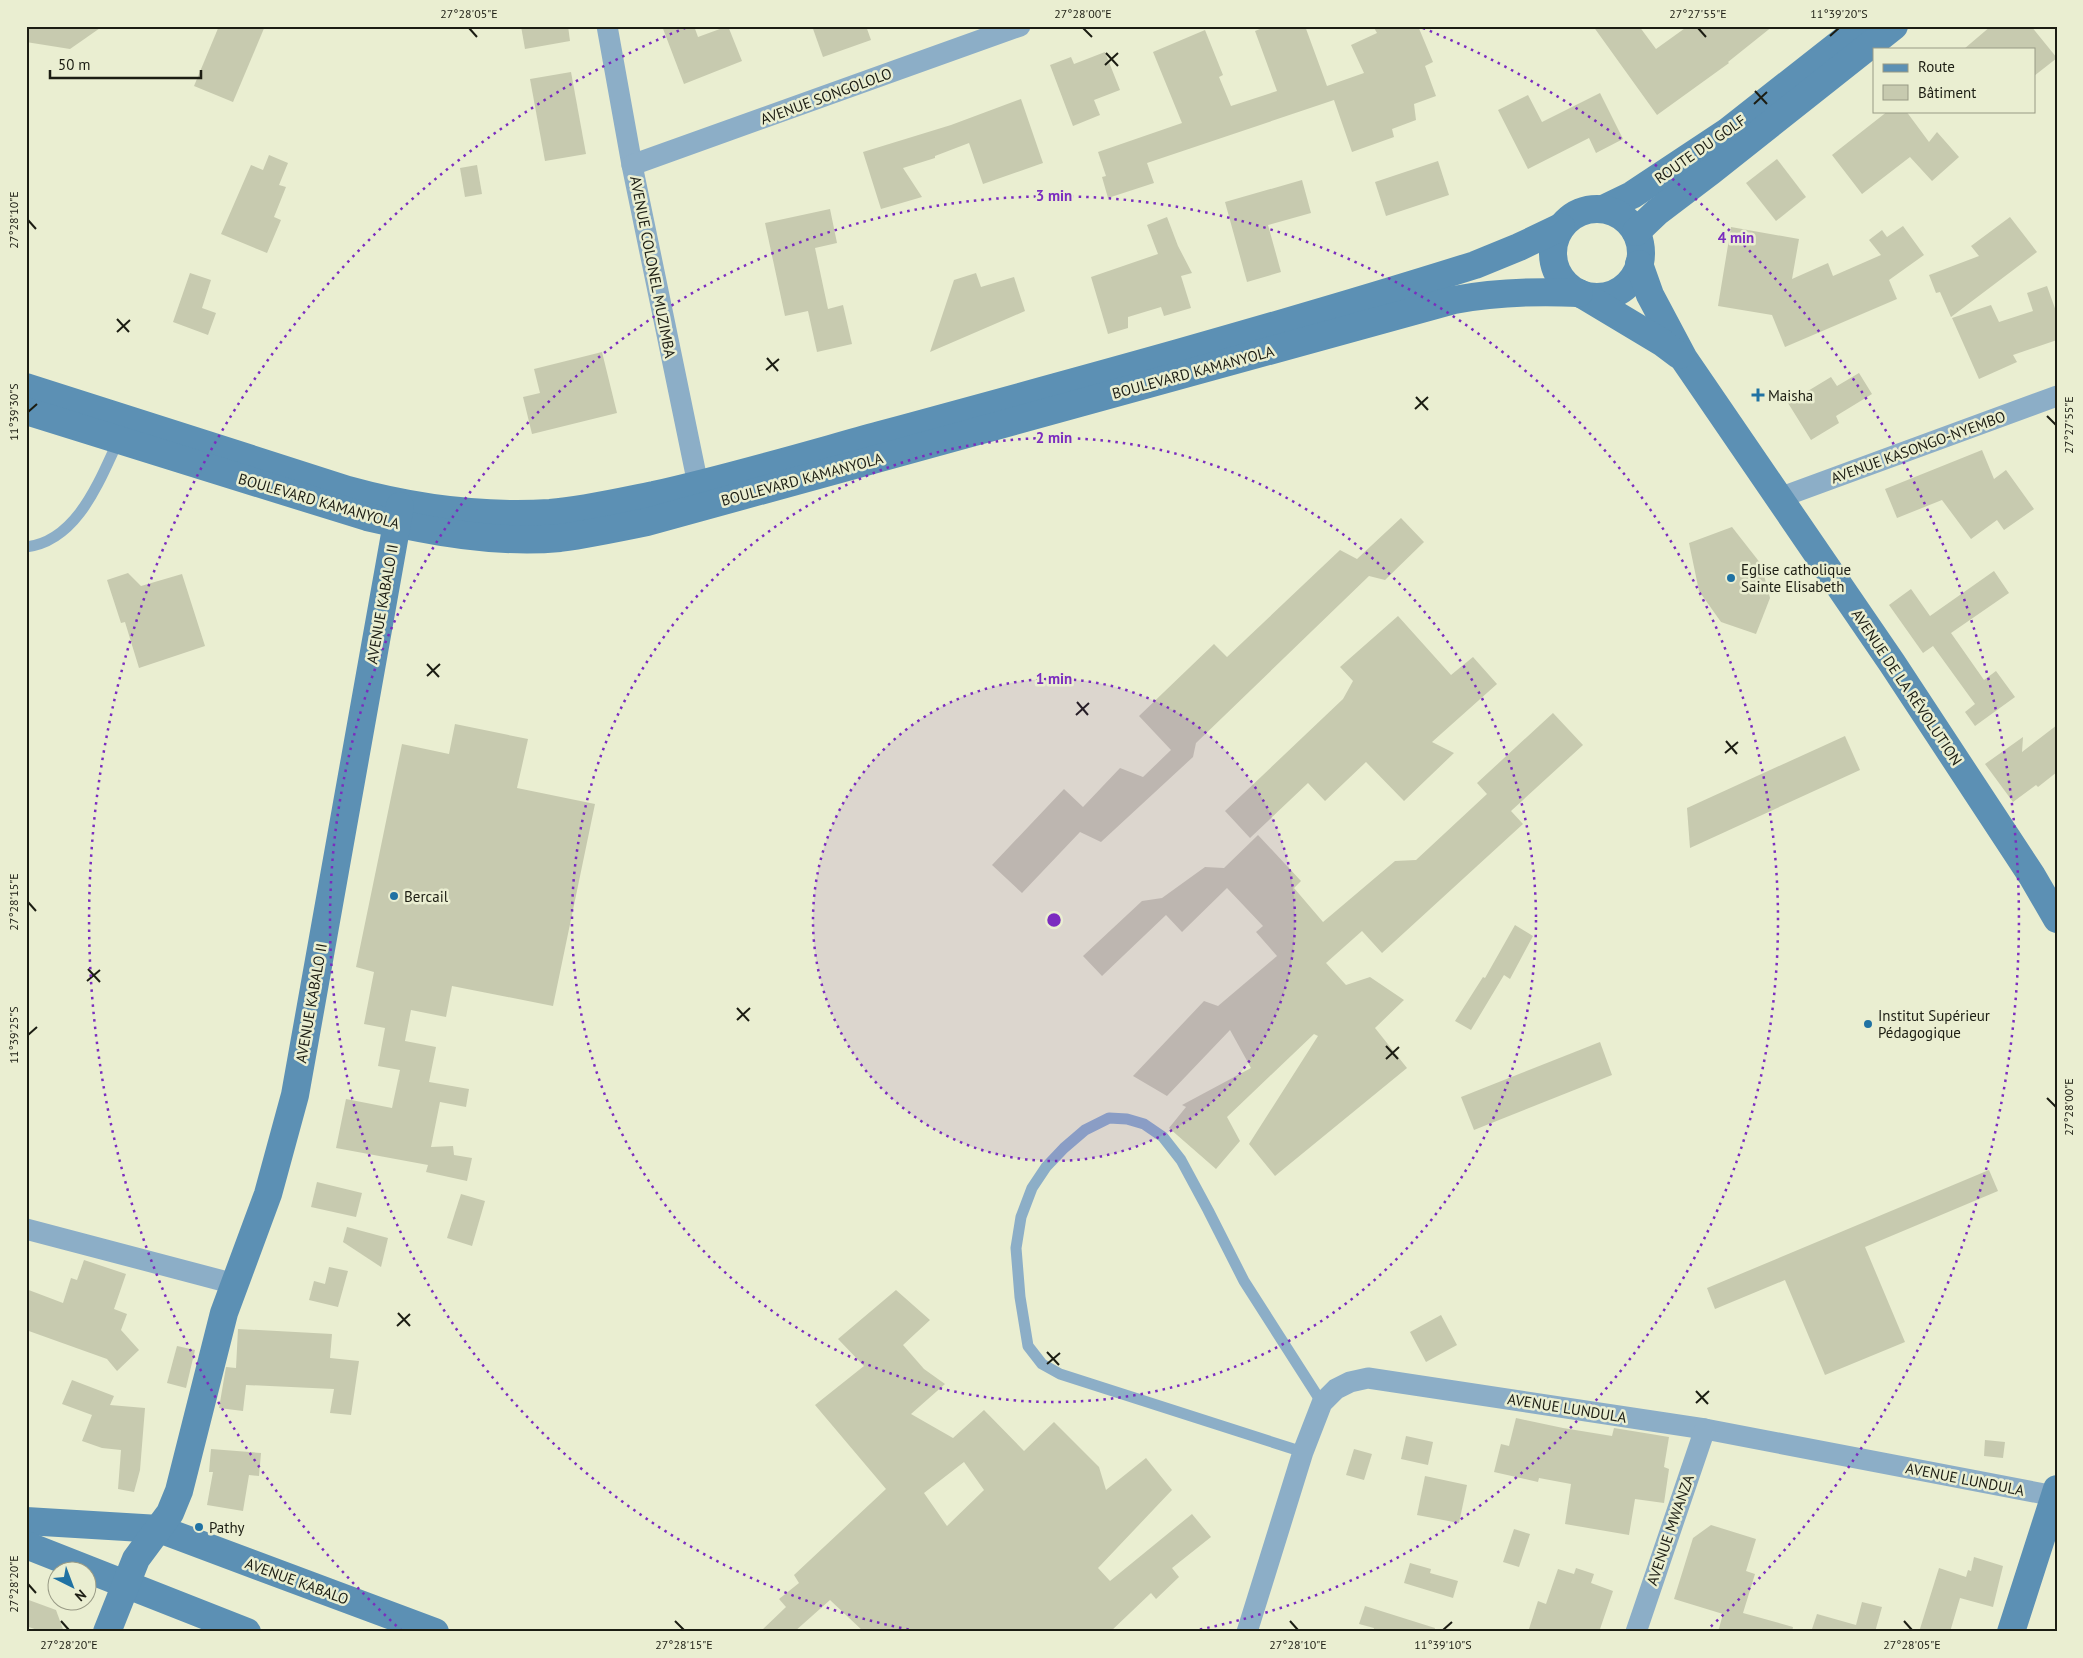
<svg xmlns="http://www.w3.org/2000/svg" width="2083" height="1658" viewBox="0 0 2083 1658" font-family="'PT Sans',sans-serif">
<rect width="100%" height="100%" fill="#eaeed1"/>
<!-- building -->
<g fill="#c7caaf" fill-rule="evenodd">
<polygon points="26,26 103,26 70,49 26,42"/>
<polygon points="219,26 265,26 233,102 194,86"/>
<polygon points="521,26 568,26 570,41 525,49"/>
<polygon points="662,26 694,26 698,37 728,26 742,61 684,84"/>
<polygon points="812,26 866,26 871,40 823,57"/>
<polygon points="1267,26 1305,26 1327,86 1364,73 1351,45 1377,33 1373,26 1418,26 1433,62 1425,66 1436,96 1414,104 1416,120 1392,129 1394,137 1352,152 1334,100 1147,163 1154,183 1108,198 1102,177 1106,176 1098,152 1182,123 1153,52 1205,30 1223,75 1219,77 1231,106 1277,91 1255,31"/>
<polygon points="1593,26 1639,26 1656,49 1688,26 1773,26 1728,62 1729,63 1657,115"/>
<polygon points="1991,26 2031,26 2057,58 2034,76 2034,49 1964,49"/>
<polygon points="1105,52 1120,90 1094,100 1100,115 1073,126 1050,65 1071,57 1074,64"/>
<polygon points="571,72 586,154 545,161 530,79"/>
<polygon points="1600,93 1623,139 1596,153 1589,138 1528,169 1498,110 1528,95 1542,122"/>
<polygon points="1021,99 1043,163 983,184 969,143 935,156 935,158 903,168 922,197 881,209 863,152 951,125"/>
<polygon points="1888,111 1906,111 1929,142 1937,132 1959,157 1932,181 1910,157 1862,194 1832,155"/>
<polygon points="269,155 288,163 279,185 286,187 274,217 281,220 267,253 221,234 251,165 263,170"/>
<polygon points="1777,159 1806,197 1776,221 1746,183"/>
<polygon points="1438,161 1449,195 1386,216 1375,182"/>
<polygon points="477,165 482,194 465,197 460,168"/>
<polygon points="1302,180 1311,213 1268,225 1281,272 1247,282 1225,202"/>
<polygon points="830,209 837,243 815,248 828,309 843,305 852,344 817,352 808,311 785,316 765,223"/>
<polygon points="1167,217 1178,246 1192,273 1181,276 1191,308 1164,316 1161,307 1128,317 1128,328 1108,334 1091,277 1158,254 1147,225"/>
<polygon points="2010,217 2037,252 1951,317 1940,292 1936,293 1929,275 1979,256 1971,246"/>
<polygon points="1903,226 1924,255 1889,280 1897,299 1785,347 1772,315 1718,306 1731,227 1799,239 1792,279 1828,263 1833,276 1881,255 1869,240 1882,230 1887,237"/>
<polygon points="190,273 211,280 202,308 216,313 208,335 173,322"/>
<polygon points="976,273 981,287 1014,277 1025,311 930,352 954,280"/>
<polygon points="2047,286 2057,314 2057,340 2013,355 2017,362 1979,379 1952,318 1991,305 1999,322 2033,311 2027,293"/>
<polygon points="602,352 617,413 532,434 523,397 540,393 534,369"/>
<polygon points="1859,373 1872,394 1836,416 1839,423 1811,440 1788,403 1831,377 1837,386"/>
<polygon points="1982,450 1994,479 2006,470 2034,509 2004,530 1997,520 1971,539 1942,500 1897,518 1885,489"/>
<polygon points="1401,518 1424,542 1385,580 1369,576 1196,743 1193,757 1101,842 1080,832 1022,893 992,865 1064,789 1083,807 1120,768 1143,777 1171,750 1139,716 1214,644 1227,657 1340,550 1357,559"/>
<polygon points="1732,527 1761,564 1770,598 1756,634 1721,622 1699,591 1689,543"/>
<polygon points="1994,571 2009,593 1951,633 1984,680 1996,671 2015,697 1975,726 1965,712 1975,704 1933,646 1923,653 1889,605 1911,589 1930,616"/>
<polygon points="128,573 141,586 182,574 205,646 139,668 125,622 121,623 107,580"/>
<polygon points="1398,616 1451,675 1473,657 1497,684 1432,742 1454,753 1404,801 1366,762 1325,801 1308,783 1250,838 1225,811 1343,699 1353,681 1340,667"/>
<polygon points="1553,713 1583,745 1511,811 1523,824 1382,953 1362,931 1326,963 1346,985 1370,977 1404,1000 1375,1028 1407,1068 1275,1176 1249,1144 1318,1036 1314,1034 1227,1117 1240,1141 1216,1169 1169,1128 1186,1107 1182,1105 1251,1068 1230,1030 1167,1096 1133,1076 1204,1001 1218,1006 1277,956 1256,932 1263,926 1227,888 1182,932 1166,915 1102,976 1083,956 1142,901 1162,898 1205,867 1224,868 1258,835 1301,881 1294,888 1323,922 1395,861 1416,860 1487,794 1477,783"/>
<polygon points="455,724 528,739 517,788 595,804 553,1006 452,986 446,1017 411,1010 405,1041 436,1047 429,1082 469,1089 466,1107 440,1102 431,1147 453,1146 454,1155 472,1158 467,1181 426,1172 428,1165 336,1148 346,1099 392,1108 400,1070 378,1066 385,1028 364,1024 374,972 356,967 402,744 449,754"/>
<polygon points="2057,725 2057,772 2038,787 2036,785 2013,802 1985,764 2023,737 2022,752"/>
<polygon points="1845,736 1860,770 1690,848 1687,808"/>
<polygon points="1515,925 1533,936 1510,979 1504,975 1471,1030 1455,1021 1483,977 1485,978"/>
<polygon points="1600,1042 1612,1075 1474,1130 1461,1097"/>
<polygon points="1989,1170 1998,1191 1865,1247 1905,1342 1825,1375 1785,1280 1715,1309 1707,1288"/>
<polygon points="317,1182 362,1193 356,1217 311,1207"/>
<polygon points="461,1194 485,1201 472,1246 447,1238"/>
<polygon points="347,1227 388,1238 381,1267 343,1242"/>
<polygon points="84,1260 126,1274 114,1309 127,1314 121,1330 139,1350 117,1371 107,1359 26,1330 26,1289 63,1303 71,1278 77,1280"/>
<polygon points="329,1267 348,1271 338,1307 309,1300 314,1281 325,1284"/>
<path d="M896,1290L930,1320L903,1345L924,1369L945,1384L911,1414L953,1438L984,1410L1024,1451L1054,1422L1099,1467L1106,1490L1146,1458L1172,1490L1098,1568L1110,1581L1192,1514L1211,1537L1172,1568L1179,1577L1156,1599L1151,1593L1110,1632H864L830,1600L794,1632H760L786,1607L779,1599L799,1583L794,1575L886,1489L815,1405L864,1366L838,1339ZM964,1462L984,1490L947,1526L924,1493Z"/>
<polygon points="1441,1315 1457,1345 1426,1362 1410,1332"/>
<polygon points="238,1329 332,1334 330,1358 359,1361 351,1415 330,1413 334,1389 246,1385 243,1411 219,1408 226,1367 236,1368"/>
<polygon points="177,1346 195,1350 186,1388 167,1383"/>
<polygon points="72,1380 114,1396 110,1405 145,1408 140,1470 134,1492 118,1489 121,1450 102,1448 82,1441 92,1415 62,1404"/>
<polygon points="1516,1418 1563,1428 1612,1436 1614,1428 1669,1437 1664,1467 1669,1469 1664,1503 1635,1499 1629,1535 1565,1524 1571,1484 1539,1478 1538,1482 1494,1472 1501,1444 1509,1446"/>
<polygon points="1406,1436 1433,1442 1428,1465 1401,1459"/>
<polygon points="1985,1440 2005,1442 2003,1458 1984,1456"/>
<polygon points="211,1449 261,1453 259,1476 249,1475 243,1511 207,1505 213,1472 209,1472"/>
<polygon points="1354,1449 1372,1454 1364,1480 1346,1475"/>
<polygon points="1425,1476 1467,1485 1459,1523 1417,1515"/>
<polygon points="1711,1525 1756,1539 1746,1571 1755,1574 1743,1613 1793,1627 1792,1632 1718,1632 1723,1614 1674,1599 1693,1538"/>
<polygon points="1514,1529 1530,1534 1519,1567 1503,1562"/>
<polygon points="1974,1557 2003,1566 1993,1607 1960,1598 1950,1632 1919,1632 1939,1568 1966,1577 1968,1570 1971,1571"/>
<polygon points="1410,1563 1431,1569 1430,1573 1458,1581 1453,1598 1404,1583"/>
<polygon points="1576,1568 1594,1574 1591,1583 1613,1591 1599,1632 1528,1632 1538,1601 1546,1604 1558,1569 1574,1574"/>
<polygon points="26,1599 56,1610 64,1632 43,1632 26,1626"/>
<polygon points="1862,1602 1882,1607 1875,1632 1811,1632 1817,1614 1856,1625"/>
<polygon points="1365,1606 1435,1628 1434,1632 1373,1632 1374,1628 1359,1624"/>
</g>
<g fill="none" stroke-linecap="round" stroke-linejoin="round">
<!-- lane -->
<g stroke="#8caec7" stroke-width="11">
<path d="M26,547C78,541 100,479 119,439"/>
<polyline points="1303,1452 1060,1374 1042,1364 1028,1346 1020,1297 1016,1248 1021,1217 1032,1188 1046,1167 1064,1148 1085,1130 1109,1118 1127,1119 1144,1124 1163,1137 1181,1160 1208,1210 1244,1281 1322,1403"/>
</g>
<!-- street -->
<g stroke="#8caec7" stroke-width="21">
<polyline points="607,26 632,165 701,499"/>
<polyline points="632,165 1020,26"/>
<polyline points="1779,498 2057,396"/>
<polyline points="26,1229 235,1284"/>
<polyline points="1247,1632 1303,1452 1322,1403 1336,1389 1350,1382 1368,1378 1705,1429 2055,1496"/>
<polyline points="1636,1632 1705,1429"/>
</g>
<!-- secondary -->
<g stroke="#5c90b4" stroke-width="28">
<polyline points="1603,209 1632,195 1727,132 1862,26"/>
<circle cx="1597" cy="253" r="44"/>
<polyline points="1636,232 1657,212 1711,171 1894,26"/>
<polyline points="1639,264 1650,295 1684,359 1892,663 2032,876 2057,919"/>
<polyline points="1583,295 1663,343 1679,355"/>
<path d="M26,387L348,490C413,508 482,517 550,513C585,510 619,502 654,495C730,478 804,456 880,435C1079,381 1278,327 1475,265L1519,247L1561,227"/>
<path d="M26,411L367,517C429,531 496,544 560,538C589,534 618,528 647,522L1454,300C1496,292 1536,291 1579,293"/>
<polyline points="26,1521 159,1529 435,1632"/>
<polyline points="26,1545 247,1632"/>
<polyline points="107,1632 136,1559 170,1513 179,1491 224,1313 268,1194 295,1095 400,506"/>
<polyline points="2011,1632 2057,1489"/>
</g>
</g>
<!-- ticks -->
<path fill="none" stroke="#1c1d13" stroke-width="2" d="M469,28L477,37M1083,28L1092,37M1698,28L1706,37M1830,36L1839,28M1106,53L1118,66M1105,65L1118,53M1755,91L1767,104M1754,104L1767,92M28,220L36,229M117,319L129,332M117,332L130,320M767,358L778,371M766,370L779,359M1416,397L1428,410M1415,409L1428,397M28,412L37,404M2047,416L2056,425M427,664L439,677M427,676L440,664M1077,702L1088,715M1076,715L1089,703M1726,741L1737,754M1725,753L1738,742M28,902L36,911M88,969L100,982M87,981L100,970M737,1008L749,1021M737,1020L750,1008M28,1035L37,1027M1386,1046L1398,1059M1386,1059L1399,1047M2047,1098L2056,1107M398,1313L410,1326M397,1326L410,1314M1047,1352L1059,1365M1047,1364L1060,1353M1696,1391L1708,1404M1696,1403L1709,1391M28,1584L36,1593M61,1621L69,1630M675,1621L684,1630M1290,1621L1298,1630M1904,1621L1912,1630M1443,1630L1452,1622"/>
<!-- distance rings -->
<circle cx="1054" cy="920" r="241" fill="#7b2cbf" fill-opacity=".12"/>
<g fill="none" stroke="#7b2cbf" stroke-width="2.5" stroke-dasharray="2.5 5">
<circle cx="1054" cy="920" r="241"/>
<circle cx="1054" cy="920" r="482"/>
<path d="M916 1631A724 724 0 1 1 1192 1631"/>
<path d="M402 1631A965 965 0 0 1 685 28M1423 28A965 965 0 0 1 1706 1631"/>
</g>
<!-- markers -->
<g fill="#2072a3" stroke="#eaeed1" stroke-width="2">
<path d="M1755.5 387.5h5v5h5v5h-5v5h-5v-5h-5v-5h5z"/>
<circle cx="1731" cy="578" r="5"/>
<circle cx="394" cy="896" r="5"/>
<circle cx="1868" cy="1024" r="5"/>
<circle cx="199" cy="1527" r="5"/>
</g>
<g text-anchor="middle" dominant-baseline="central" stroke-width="5" stroke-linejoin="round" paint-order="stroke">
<!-- street labels -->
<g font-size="15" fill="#1c1d13" stroke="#eaeed1">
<text transform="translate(826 96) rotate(-20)">AVENUE SONGOLOLO</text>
<text transform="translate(1700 149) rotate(-35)">ROUTE DU GOLF</text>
<text transform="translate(653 267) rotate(79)">AVENUE COLONEL MUZIMBA</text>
<text transform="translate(1193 372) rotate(-15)">BOULEVARD KAMANYOLA</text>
<text transform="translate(1918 447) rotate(-20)">AVENUE KASONGO-NYEMBO</text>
<text transform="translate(802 479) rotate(-15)">BOULEVARD KAMANYOLA</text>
<text transform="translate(319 501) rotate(16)">BOULEVARD KAMANYOLA</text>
<text transform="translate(382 604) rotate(-80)">AVENUE KABALO II</text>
<text transform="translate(1907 687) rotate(56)">AVENUE DE LA RÉVOLUTION</text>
<text transform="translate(311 1003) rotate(-80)">AVENUE KABALO II</text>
<text transform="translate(1567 1408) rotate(9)">AVENUE LUNDULA</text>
<text transform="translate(1965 1479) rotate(11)">AVENUE LUNDULA</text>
<text transform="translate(1670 1530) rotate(-71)">AVENUE MWANZA</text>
<text transform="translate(297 1581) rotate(20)">AVENUE KABALO</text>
</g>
<!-- poi labels -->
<g font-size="15" fill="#1c1d13" stroke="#eaeed1" text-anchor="start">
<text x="1768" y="395">Maisha</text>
<text x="1741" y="569">Eglise catholique<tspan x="1741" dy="17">Sainte Elisabeth</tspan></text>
<text x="404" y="896">Bercail</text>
<text x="1878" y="1015">Institut Supérieur<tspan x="1878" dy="17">Pédagogique</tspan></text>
<text x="209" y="1527">Pathy</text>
</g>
</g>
<circle cx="1054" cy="920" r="8" fill="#7b2cbf" stroke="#eaeed1" stroke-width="2.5"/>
<g font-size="15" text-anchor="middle" font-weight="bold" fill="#7b2cbf" stroke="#eaeed1" stroke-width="5" stroke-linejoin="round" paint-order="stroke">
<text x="1054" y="201">3 min</text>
<text x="1736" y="243">4 min</text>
<text x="1054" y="443">2 min</text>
<text x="1054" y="684">1 min</text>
</g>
<!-- border -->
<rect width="2083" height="1658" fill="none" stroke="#eaeed1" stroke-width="55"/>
<!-- legend -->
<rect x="1873" y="48" width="162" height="65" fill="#eaeed1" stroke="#989a85"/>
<rect x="1883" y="64" width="25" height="8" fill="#5c90b4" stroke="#989a85"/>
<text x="1918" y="72" font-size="15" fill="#1c1d13">Route</text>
<rect x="1883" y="85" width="25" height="15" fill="#c7caaf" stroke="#989a85"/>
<text x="1918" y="98" font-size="15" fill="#1c1d13">Bâtiment</text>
<!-- north arrow -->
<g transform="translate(72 1586) rotate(138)"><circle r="24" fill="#eaeed1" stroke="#989a85"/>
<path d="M0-4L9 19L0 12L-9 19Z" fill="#2072a3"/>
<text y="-8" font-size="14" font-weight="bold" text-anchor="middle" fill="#1c1d13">N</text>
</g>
<!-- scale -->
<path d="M50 70v8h151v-8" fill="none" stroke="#1c1d13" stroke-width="2.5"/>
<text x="58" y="70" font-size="15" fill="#1c1d13" stroke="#eaeed1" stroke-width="4" paint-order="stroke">50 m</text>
<rect x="28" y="28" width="2028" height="1602" fill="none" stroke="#1c1d13" stroke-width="2"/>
<g font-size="12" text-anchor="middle" fill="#1c1d13">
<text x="469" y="18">27°28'05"E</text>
<text x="1083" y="18">27°28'00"E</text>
<text x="1698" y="18">27°27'55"E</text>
<text x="1839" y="18">11°39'20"S</text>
<text transform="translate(14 220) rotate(-90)" y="4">27°28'10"E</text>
<text transform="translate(14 412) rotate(-90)" y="4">11°39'30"S</text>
<text transform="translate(2069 425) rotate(-90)" y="4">27°27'55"E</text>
<text transform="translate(14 902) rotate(-90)" y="4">27°28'15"E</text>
<text transform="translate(14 1035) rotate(-90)" y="4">11°39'25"S</text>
<text transform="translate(2069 1107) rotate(-90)" y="4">27°28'00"E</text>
<text transform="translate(14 1584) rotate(-90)" y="4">27°28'20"E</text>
<text x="69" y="1649">27°28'20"E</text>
<text x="684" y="1649">27°28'15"E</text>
<text x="1298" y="1649">27°28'10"E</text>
<text x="1443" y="1649">11°39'10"S</text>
<text x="1912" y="1649">27°28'05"E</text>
</g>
</svg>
